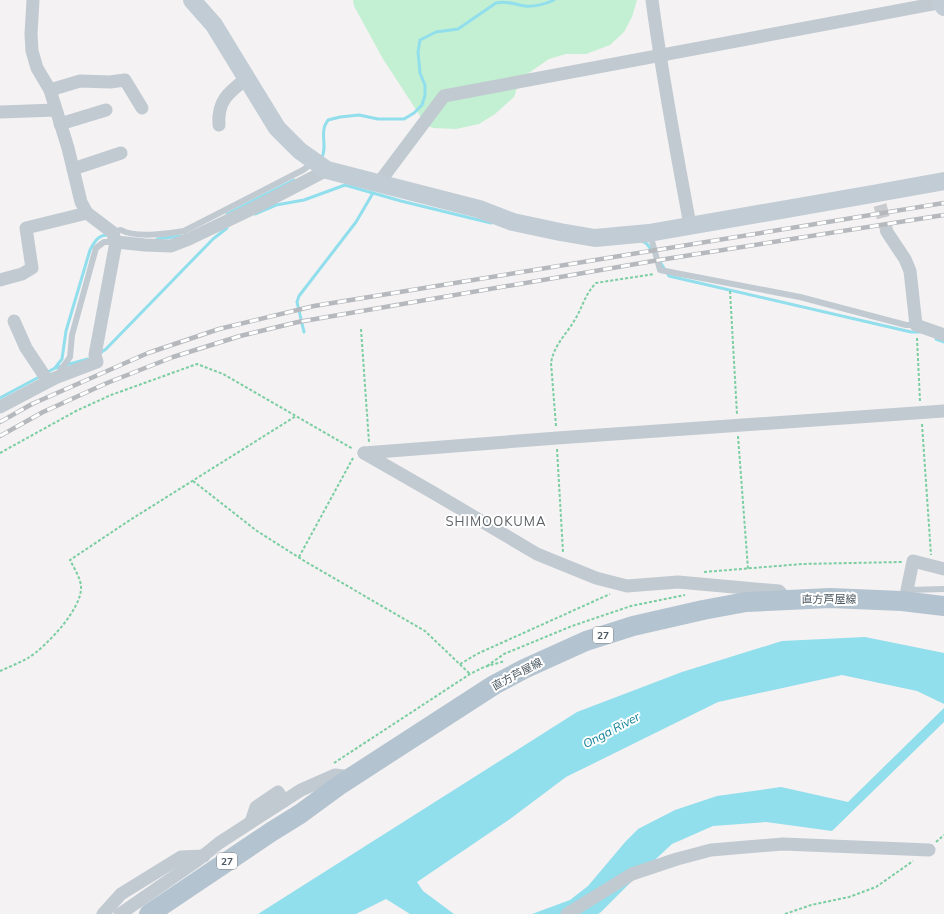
<svg xmlns="http://www.w3.org/2000/svg" width="944" height="914" viewBox="0 0 944 914" font-family="Mulish,'Noto Sans JP',sans-serif">
<rect width="100%" height="100%" fill="#f4f2f3"/>
<!-- green -->
<polygon fill="#c3f0d2" points="353,0 637,0 632,17 624,32 610,45 586,54 566,54 549,59 520,79 514,97 495,114 479,124 456,129 433,128 426,125 383,59 354,6"/>
<!-- water -->
<g fill="#91deec">
<polygon points="865,637 944,653 944,704 917,691 842,675 718,702 566,777 510,819 417,882 423,891 454,914 410,914 386,899 356,914 258,914 577,712 682,672 782,641"/>
<polygon points="944,708 944,722 832,831 766,822 713,826 672,844 630,883 601,912 598,914 532,914 570,900 588,886 626,841 638,829 675,810 717,796 781,787 848,802"/>
</g>
<g fill="none" stroke-linecap="round" stroke-linejoin="round">
<!-- stream -->
<g stroke="#91deec" stroke-width="3">
<path d="M321,159C327,150 322,138 324,129C324,126 327,122 328,120L340,117L359,115L378,119H404L414,113L422,105L425,95V85L420,73L418,52L420,40L436,32L458,29L496,3C507,0 515,5 525,6C534,7 546,4 554,0"/>
<polyline points="227,214 294,180"/>
<polyline points="255,214 276,205 304,200 345,185 401,201 491,223"/>
<polyline points="157,239 181,236"/>
<polyline points="642,241 647,244 653,252"/>
<polyline points="660,262 669,276 911,332 920,332"/>
<polyline points="304,332 297,302 299,296 356,222 373,193"/>
<polyline points="936,339 944,342"/>
<polyline points="100,353 106,349 213,239 227,228"/>
<polyline points="55,368 88,359"/>
<path d="M46,373L55,368L62,359L66,331L90,250C95,241 98,235 108,235"/>
<polyline points="0,398 41,376"/>
</g>
<!-- street-tunnel -->
<polyline stroke="#cacbce" stroke-width="13" stroke-dasharray="13 6" stroke-linecap="butt" points="880,205 887,232"/>
<!-- path -->
<g stroke="#7bcea1" stroke-width="2" stroke-dasharray="3 2" stroke-linecap="butt">
<polyline points="730,291 737,414"/>
<polyline points="361,329 369,442"/>
<polyline points="917,338 920,401"/>
<polyline points="922,424 931,555"/>
<path d="M556,426L551,363C554,344 568,333 577,316C583,305 586,293 596,283L654,274"/>
<polyline points="738,436 748,569"/>
<polyline points="557,449 563,552"/>
<polyline points="0,453 76,411 111,395 197,364 223,374 353,449"/>
<polyline points="193,481 257,531 306,562 425,631 470,674"/>
<polyline points="299,557 353,458"/>
<polyline points="704,572 802,564 902,562"/>
<polyline points="460,664 479,653 610,594"/>
<polyline points="487,666 504,654 572,626 631,606 685,595"/>
<path d="M0,671C9,667 19,663 28,658C46,647 83,608 81,586C80,577 74,568 70,560L130,520L296,416"/>
<polyline points="334,763 470,674 484,667 505,661"/>
<polyline points="936,842 944,835"/>
<polyline points="785,914 811,905 849,897 876,887 913,861"/>
</g>
<!-- lane -->
<g stroke="#c1cad1" stroke-width="6">
<path d="M112,232L121,230C135,238 168,234 184,231L303,170L314,162"/>
<polyline points="650,234 660,270 800,297 906,325 916,325"/>
<polyline points="57,375 70,357 72,335 96,248 104,242 116,242"/>
<polyline points="907,592 907,590 944,589"/>
</g>
<!-- street -->
<g stroke="#c1cad1" stroke-width="13">
<polyline points="33,0 31,34 32,51 37,68 50,90 68,148 81,202 87,213 112,232 116,242 145,245 171,246 189,239 252,209 327,170"/>
<path d="M652,0C662,76 676,150 690,225"/>
<polyline points="50,90 80,81 110,82 125,80 142,108"/>
<polyline points="0,112 56,110"/>
<polyline points="60,124 106,110"/>
<path d="M219,125C217,101 229,92 246,79"/>
<polyline points="73,169 121,153"/>
<polyline points="378,184 444,96 944,2"/>
<polyline points="887,232 905,259 910,271 916,325 944,335"/>
<polyline points="0,280 22,274 32,268 26,228 87,213"/>
<polyline points="14,321 26,348 48,381"/>
<polyline points="0,407 55,378 97,362 95,355 116,242"/>
<polyline points="364,453 557,438 944,411"/>
<polyline points="364,453 432,492 537,554 596,578 627,586 678,582 779,591 786,599"/>
<polyline points="907,590 913,561 944,569"/>
<polyline points="251,822 256,807 278,792 284,801"/>
<polyline points="103,914 121,894 181,857 204,856"/>
<polyline points="120,914 198,860 219,843 301,790 335,775 352,777"/>
<polyline points="567,914 632,874 677,859 711,850 783,844 929,850"/>
</g>
<!-- secondary -->
<g stroke="#c1ccd5" stroke-width="18">
<polyline points="192,0 214,25 277,128 300,151 327,170 479,209 513,222 560,232 595,238 649,233 878,193 944,181"/>
<polyline points="940,0 944,7"/>
</g>
<!-- primary -->
<polyline stroke="#b3c3d0" stroke-width="20" points="149,914 271,832 300,814 341,784 494,685 524,669 586,641 633,626 703,610 746,602 830,598 902,601 944,606"/>
<defs>
<g id="rail">
<polyline points="0,422 32,404 148,353 219,329 314,306 944,203"/>
<polyline points="0,436 43,412 107,383 173,357 240,336 298,322 653,261 944,215"/>
</g>
</defs>
<!-- rail casing -->
<use href="#rail" stroke="#b5b8bc" stroke-width="4.5"/>
<!-- rail -->
<use href="#rail" stroke="#fff" stroke-width="3" stroke-dasharray="9" stroke-linecap="butt"/>
</g>
<g text-anchor="middle" dominant-baseline="central" stroke-width="4" stroke-linejoin="round" paint-order="stroke">
<!-- shield labels -->
<g fill="#fff" stroke="#808990" stroke-width="1">
<rect x="593" y="627" width="20" height="16" rx="3"/>
<rect x="217" y="853" width="20" height="16" rx="3"/>
</g>
<g font-size="10" font-weight="bold" fill="#4a5760">
<text x="603" y="635">27</text>
<text x="227" y="861">27</text>
</g>
<!-- street labels -->
<g font-size="11" fill="#4a5760" stroke="#fff">
<text x="829" y="599">直方芦屋線</text>
<text transform="translate(517 674) rotate(-28)">直方芦屋線</text>
</g>
<!-- water labels -->
<g font-size="12" font-style="italic" fill="#0e8197" stroke="#fff">
<text transform="translate(611 730) rotate(-28)">Onga River</text>
</g>
<!-- quarter labels -->
<g font-size="13" letter-spacing="1" fill="#5f6367" stroke="#fff">
<text x="496" y="521">SHIMOOKUMA</text>
</g>
</g>
</svg>
